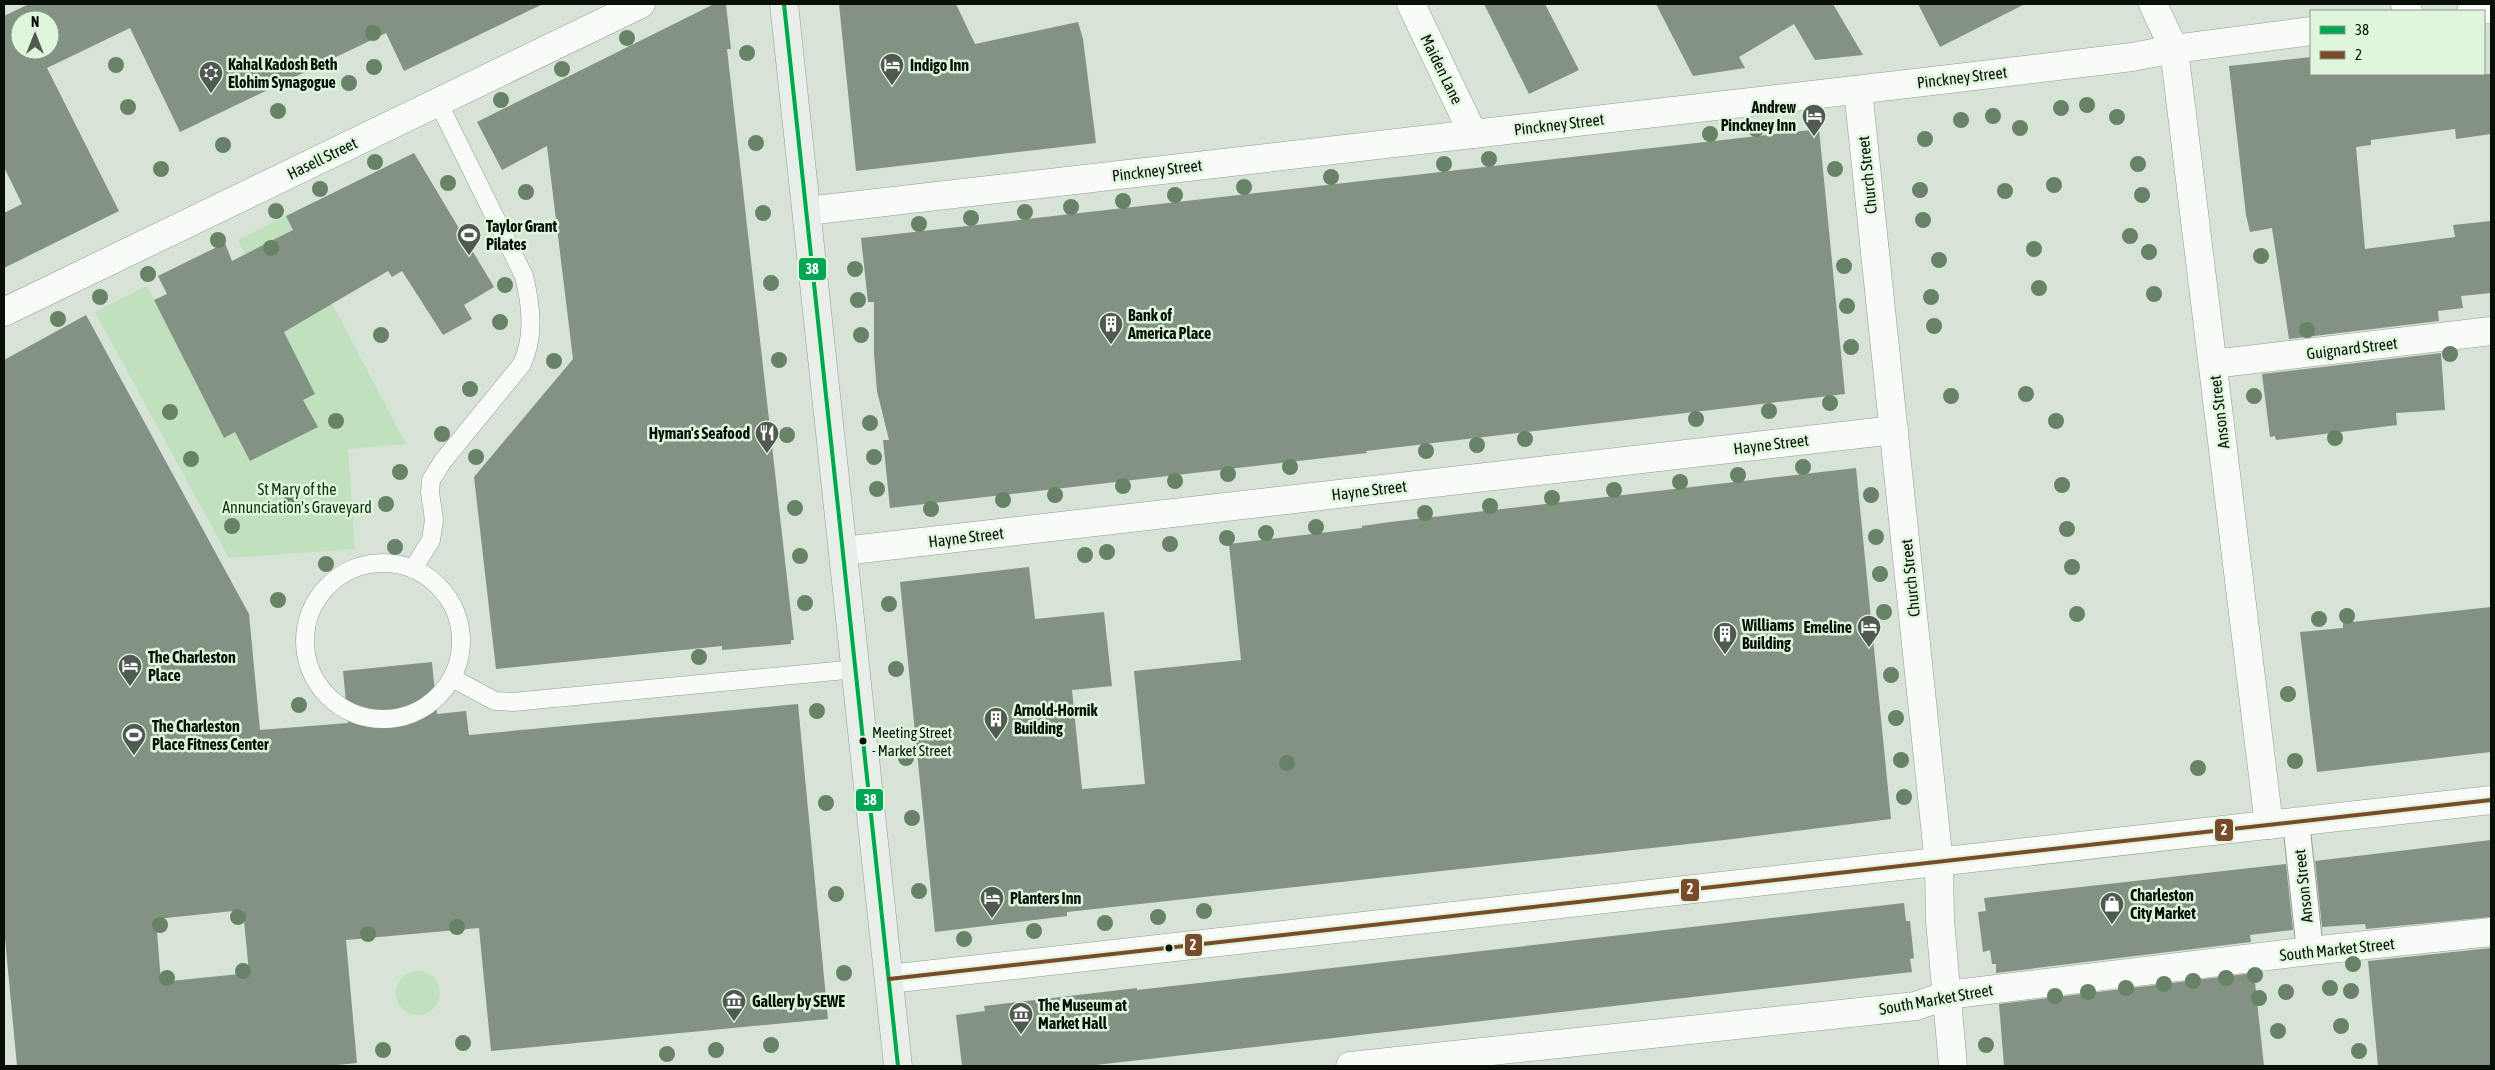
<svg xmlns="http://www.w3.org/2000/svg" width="2495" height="1070" viewBox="0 0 2495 1070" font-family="'Asap Condensed',sans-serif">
<rect width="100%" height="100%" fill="#d7e3d6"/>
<!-- green -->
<g fill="#bfe1bd">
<polygon points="286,216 406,444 348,449 355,549 229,558 95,312 147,286 224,438 235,432 250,461 318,427 303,400 315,394 238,240"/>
<circle cx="418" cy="993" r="22"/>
</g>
<!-- building -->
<g fill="#839282" fill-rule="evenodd">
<path d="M29,4H543L404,71L386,33L180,132L130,28L47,68L119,211L4,268V213L22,204L4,167V16ZM20,20H50V50H20Z"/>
<polygon points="714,4 726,4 731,49 727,49 794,640 791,640 791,644 722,650 722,646 496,669 474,477 573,359 547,146 502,170 477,122"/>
<polygon points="839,4 956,4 975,44 1078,22 1083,39 1096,143 856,171"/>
<polygon points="1484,4 1545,4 1579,70 1529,94"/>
<polygon points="1656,4 1833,4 1863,55 1815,60 1794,24 1739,57 1745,68 1693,76"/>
<polygon points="1918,4 2025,4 1940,47"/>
<polygon points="2311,57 2311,74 2491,74 2491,134 2456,139 2455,129 2371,140 2371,145 2356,147 2365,249 2455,237 2453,225 2491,221 2491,293 2461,296 2463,308 2438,311 2439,321 2289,339 2272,228 2250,232 2246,215 2229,66"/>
<polygon points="1819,129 1845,394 1366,451 1367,453 890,508 883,440 889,440 877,391 874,354 874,302 868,302 861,238"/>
<polygon points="414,153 494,287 464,305 472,319 443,335 402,271 392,277 388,271 284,332 315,394 303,400 318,427 250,461 235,432 224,438 154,300 167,294 158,276 225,243 232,261 293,230 286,216"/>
<path d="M86,315L249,614L260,730L348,723L343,671L432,662L437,714L466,711L469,735L798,704L828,1019L491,1051L479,928L346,940L357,1063L328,1066H17L4,928V360ZM243,910L249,973L161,982L156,919Z"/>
<polygon points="2441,353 2445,410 2396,413 2397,425 2276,440 2275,436 2270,437 2262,374"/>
<polygon points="1856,468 1891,819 1725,840 1067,912 1067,916 935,932 900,582 1029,567 1035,619 1104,612 1112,686 1072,690 1082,789 1145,784 1134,671 1241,660 1229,544 1362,528 1362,526 1390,522"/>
<polygon points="2491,607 2491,752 2317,772 2300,632 2343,628 2343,623"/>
<polygon points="2491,840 2491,917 2366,929 2365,924 2322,927 2315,861"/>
<polygon points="2286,864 2293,930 2250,935 2251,942 1996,973 1996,964 1992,964 1990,950 1983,952 1978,912 1986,911 1984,898"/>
<polygon points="1904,903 1906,921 1910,921 1914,958 1910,959 1912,972 1087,1066 962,1066 956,1015 985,1011 984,1006 1137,988 1137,990"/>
<polygon points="2491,948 2491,1066 2378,1066 2368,961"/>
<polygon points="2254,973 2264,1066 2004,1066 1999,1004"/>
</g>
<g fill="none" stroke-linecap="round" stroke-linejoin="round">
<defs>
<g id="service">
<circle cx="383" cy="641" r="78"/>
<path d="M413,569L431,540L434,520L430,492L431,480L443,461L522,364C535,336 531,305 524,276L438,102"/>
<polyline points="452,678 495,701 513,702 856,669"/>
</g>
<polyline id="pedestrian" points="2296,822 2310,951"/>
<g id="minor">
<polyline points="1411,4 1473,134"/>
<polyline points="2153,4 2174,49 2269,825"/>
<polyline points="2405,4 2408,11"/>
<polyline points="2471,11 2491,9"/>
<polyline points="1858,90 1939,864 1940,921 1953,1066"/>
<polyline points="807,211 1941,80 2132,57 2174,49 2311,31"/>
<polyline points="4,312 641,4"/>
<polyline points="2213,364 2491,331"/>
<polyline points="843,551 1894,430"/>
</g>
<g id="tertiary">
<polyline points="889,979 2491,800"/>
<polyline points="1350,1066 1916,1006 1947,995 2310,951 2491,932"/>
</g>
<polyline id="secondary" points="784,4 898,1066"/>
</defs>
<!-- service casing -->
<use href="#service" stroke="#939c92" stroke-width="19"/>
<!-- pedestrian casing -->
<use href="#pedestrian" stroke="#939c92" stroke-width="28"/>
<!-- minor casing -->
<use href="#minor" stroke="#939c92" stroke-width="29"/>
<!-- tertiary casing -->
<use href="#tertiary" stroke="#939c92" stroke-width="29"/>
<!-- secondary casing -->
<use href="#secondary" stroke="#939c92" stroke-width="29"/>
<!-- service -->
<use href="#service" stroke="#f9fbf9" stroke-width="18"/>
<!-- pedestrian -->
<use href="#pedestrian" stroke="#f9fbf9" stroke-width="26"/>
<!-- minor -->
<use href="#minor" stroke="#f9fbf9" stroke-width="28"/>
<!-- tertiary -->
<use href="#tertiary" stroke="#f9fbf9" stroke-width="28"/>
<!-- secondary -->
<use href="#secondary" stroke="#eaeeea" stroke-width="28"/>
<defs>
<polyline id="bus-1" points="784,4 898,1066"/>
<polyline id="bus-2" points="889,979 2491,800"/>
</defs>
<!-- bus-1 casing -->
<use href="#bus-1" stroke="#dff6dd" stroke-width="8"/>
<!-- bus-2 casing -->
<use href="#bus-2" stroke="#dff6dd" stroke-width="8"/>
<!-- bus-1 -->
<use href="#bus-1" stroke="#00a651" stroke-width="4"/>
<!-- bus-2 -->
<use href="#bus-2" stroke="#7a4b2a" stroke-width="4"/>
</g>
<!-- trees -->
<g fill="#688268">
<circle cx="373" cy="33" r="8"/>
<circle cx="627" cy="38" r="8"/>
<circle cx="747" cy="53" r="8"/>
<circle cx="116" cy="65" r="8"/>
<circle cx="374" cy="67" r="8"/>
<circle cx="562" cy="69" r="8"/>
<circle cx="349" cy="83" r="8"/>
<circle cx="501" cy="100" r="8"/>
<circle cx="2087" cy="105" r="8"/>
<circle cx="128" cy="107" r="8"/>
<circle cx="2061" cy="108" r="8"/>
<circle cx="278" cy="111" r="8"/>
<circle cx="1993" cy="116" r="8"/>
<circle cx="2117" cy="117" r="8"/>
<circle cx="1961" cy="120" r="8"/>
<circle cx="2020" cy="128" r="8"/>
<circle cx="1756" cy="129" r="8"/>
<circle cx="1710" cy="134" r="8"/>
<circle cx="1925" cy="139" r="8"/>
<circle cx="756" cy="143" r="8"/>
<circle cx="223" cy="145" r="8"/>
<circle cx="1489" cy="159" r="8"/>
<circle cx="375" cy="162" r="8"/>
<circle cx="1444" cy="164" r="8"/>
<circle cx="2138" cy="164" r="8"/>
<circle cx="161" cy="169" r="8"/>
<circle cx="1835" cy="169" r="8"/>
<circle cx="1331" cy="177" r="8"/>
<circle cx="448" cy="183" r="8"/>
<circle cx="2054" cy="185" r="8"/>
<circle cx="1244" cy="187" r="8"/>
<circle cx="320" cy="189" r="8"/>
<circle cx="1920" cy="190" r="8"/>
<circle cx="2005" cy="191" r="8"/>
<circle cx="526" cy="192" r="8"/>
<circle cx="1175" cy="195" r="8"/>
<circle cx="2142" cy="195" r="8"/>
<circle cx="1123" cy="201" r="8"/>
<circle cx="1071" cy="207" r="8"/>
<circle cx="276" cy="211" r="8"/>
<circle cx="1025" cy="212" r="8"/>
<circle cx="763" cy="213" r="8"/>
<circle cx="971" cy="218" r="8"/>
<circle cx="1923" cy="220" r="8"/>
<circle cx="919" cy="224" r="8"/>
<circle cx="2130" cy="236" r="8"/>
<circle cx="218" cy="240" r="8"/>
<circle cx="271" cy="248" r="8"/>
<circle cx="2034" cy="249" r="8"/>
<circle cx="2149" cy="252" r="8"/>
<circle cx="2261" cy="256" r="8"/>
<circle cx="1939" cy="260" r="8"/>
<circle cx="1844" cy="266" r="8"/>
<circle cx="855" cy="269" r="8"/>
<circle cx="148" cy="274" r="8"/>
<circle cx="771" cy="283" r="8"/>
<circle cx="505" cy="285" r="8"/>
<circle cx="2039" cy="288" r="8"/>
<circle cx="2154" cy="294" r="8"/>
<circle cx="100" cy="297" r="8"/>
<circle cx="1931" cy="297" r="8"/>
<circle cx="858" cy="300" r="8"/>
<circle cx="1847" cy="306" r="8"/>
<circle cx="58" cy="319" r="8"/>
<circle cx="500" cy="322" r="8"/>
<circle cx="1934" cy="326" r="8"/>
<circle cx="2307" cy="330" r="8"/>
<circle cx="381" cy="335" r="8"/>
<circle cx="861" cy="335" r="8"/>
<circle cx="1851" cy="347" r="8"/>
<circle cx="2450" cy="354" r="8"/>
<circle cx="779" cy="360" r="8"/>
<circle cx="554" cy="361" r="8"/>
<circle cx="470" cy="389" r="8"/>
<circle cx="2026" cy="394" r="8"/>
<circle cx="1951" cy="396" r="8"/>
<circle cx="2254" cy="396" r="8"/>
<circle cx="1830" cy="403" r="8"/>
<circle cx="1769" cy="411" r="8"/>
<circle cx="170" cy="412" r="8"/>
<circle cx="1696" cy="419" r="8"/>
<circle cx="336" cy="421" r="8"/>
<circle cx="2056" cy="421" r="8"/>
<circle cx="870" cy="423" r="8"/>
<circle cx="442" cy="434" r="8"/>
<circle cx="787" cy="435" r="8"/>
<circle cx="2335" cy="438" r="8"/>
<circle cx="1525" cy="439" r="8"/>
<circle cx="1477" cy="445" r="8"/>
<circle cx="1426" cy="451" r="8"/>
<circle cx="476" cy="457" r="8"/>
<circle cx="874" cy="457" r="8"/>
<circle cx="191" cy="459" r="8"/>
<circle cx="1290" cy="467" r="8"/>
<circle cx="1803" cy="467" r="8"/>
<circle cx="400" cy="472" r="8"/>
<circle cx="1228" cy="474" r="8"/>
<circle cx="1738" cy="475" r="8"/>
<circle cx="1175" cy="481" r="8"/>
<circle cx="1680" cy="482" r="8"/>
<circle cx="2062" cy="485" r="8"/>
<circle cx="1123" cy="486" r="8"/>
<circle cx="877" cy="489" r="8"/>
<circle cx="1614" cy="490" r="8"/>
<circle cx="1055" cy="495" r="8"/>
<circle cx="1871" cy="495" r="8"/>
<circle cx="292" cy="498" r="8"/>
<circle cx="1552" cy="498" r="8"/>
<circle cx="1003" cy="500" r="8"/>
<circle cx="386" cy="504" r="8"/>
<circle cx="1490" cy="506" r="8"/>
<circle cx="795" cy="508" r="8"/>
<circle cx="931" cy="509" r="8"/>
<circle cx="1425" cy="513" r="8"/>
<circle cx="232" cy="526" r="8"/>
<circle cx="1316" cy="527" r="8"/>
<circle cx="2067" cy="529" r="8"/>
<circle cx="1266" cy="533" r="8"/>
<circle cx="1876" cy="537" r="8"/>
<circle cx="1227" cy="538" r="8"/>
<circle cx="1170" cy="544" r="8"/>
<circle cx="395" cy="547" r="8"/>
<circle cx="1107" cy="552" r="8"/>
<circle cx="1085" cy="555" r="8"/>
<circle cx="800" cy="556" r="8"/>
<circle cx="326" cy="564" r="8"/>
<circle cx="2072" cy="567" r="8"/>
<circle cx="1880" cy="574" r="8"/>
<circle cx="278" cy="600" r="8"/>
<circle cx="805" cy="603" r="8"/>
<circle cx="889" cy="604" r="8"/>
<circle cx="1884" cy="612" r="8"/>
<circle cx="2077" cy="614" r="8"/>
<circle cx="2347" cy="616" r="8"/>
<circle cx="2319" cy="619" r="8"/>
<circle cx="699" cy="657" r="8"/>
<circle cx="896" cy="669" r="8"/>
<circle cx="1891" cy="675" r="8"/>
<circle cx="2288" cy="694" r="8"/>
<circle cx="299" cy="705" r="8"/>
<circle cx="817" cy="711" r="8"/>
<circle cx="1896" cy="718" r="8"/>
<circle cx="906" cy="758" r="8"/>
<circle cx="1901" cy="760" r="8"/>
<circle cx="2295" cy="761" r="8"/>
<circle cx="1287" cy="763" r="8"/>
<circle cx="2198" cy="768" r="8"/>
<circle cx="1904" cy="797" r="8"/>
<circle cx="826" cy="803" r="8"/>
<circle cx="912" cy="818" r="8"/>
<circle cx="919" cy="891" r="8"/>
<circle cx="836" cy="894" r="8"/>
<circle cx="1204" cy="911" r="8"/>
<circle cx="238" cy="917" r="8"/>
<circle cx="1158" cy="917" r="8"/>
<circle cx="1105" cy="923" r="8"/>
<circle cx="160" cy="925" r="8"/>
<circle cx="457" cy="927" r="8"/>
<circle cx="1034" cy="931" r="8"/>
<circle cx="368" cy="934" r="8"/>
<circle cx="964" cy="939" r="8"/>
<circle cx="2353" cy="964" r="8"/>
<circle cx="243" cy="971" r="8"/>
<circle cx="844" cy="973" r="8"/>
<circle cx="2255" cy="975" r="8"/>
<circle cx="167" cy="978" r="8"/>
<circle cx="2226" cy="978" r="8"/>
<circle cx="2193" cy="981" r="8"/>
<circle cx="2164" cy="984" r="8"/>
<circle cx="2126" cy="988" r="8"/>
<circle cx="2330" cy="988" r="8"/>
<circle cx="2351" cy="991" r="8"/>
<circle cx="2088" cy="992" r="8"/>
<circle cx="2286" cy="992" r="8"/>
<circle cx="2055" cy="996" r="8"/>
<circle cx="2259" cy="998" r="8"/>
<circle cx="2341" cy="1026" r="8"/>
<circle cx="2278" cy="1031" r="8"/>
<circle cx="463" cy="1043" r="8"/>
<circle cx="771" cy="1045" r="8"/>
<circle cx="1986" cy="1045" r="8"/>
<circle cx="383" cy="1050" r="8"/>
<circle cx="716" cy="1050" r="8"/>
<circle cx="2359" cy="1051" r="8"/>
<circle cx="667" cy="1054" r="8"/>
</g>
<!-- icons -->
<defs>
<symbol id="hotel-pin" viewBox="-11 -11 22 30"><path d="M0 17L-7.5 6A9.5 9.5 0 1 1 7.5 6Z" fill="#505a50" stroke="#dff6dd"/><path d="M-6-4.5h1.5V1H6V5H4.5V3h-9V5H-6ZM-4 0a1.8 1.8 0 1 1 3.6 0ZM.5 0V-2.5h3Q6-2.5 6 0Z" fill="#fff"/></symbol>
<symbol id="synagogue-pin" viewBox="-11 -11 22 30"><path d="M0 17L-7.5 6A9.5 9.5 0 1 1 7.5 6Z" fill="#505a50" stroke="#dff6dd"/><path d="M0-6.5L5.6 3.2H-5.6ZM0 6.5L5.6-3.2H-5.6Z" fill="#fff"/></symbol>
<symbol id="stadium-pin" viewBox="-11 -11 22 30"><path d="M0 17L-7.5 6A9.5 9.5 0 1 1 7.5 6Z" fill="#505a50" stroke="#dff6dd"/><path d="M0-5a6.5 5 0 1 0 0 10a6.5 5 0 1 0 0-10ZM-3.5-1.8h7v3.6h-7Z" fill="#fff"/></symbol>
<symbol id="building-pin" viewBox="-11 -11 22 30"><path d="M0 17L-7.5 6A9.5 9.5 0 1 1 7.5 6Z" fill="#505a50" stroke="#dff6dd"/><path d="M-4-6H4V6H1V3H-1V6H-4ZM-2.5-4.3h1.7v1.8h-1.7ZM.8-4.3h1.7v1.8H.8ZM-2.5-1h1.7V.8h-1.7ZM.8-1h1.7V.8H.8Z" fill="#fff"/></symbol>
<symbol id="restaurant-pin" viewBox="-11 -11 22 30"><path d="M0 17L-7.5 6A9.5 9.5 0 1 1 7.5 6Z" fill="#505a50" stroke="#dff6dd"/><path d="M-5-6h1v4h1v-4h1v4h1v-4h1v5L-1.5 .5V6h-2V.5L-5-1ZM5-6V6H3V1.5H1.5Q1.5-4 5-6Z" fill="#fff"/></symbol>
<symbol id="shop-pin" viewBox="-11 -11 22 30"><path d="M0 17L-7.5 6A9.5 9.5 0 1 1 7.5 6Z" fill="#505a50" stroke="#dff6dd"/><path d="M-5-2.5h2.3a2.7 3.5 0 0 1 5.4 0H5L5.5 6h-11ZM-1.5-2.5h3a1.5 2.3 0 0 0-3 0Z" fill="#fff"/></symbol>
<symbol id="museum-pin" viewBox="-11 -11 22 30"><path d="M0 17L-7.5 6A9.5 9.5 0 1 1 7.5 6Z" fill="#505a50" stroke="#dff6dd"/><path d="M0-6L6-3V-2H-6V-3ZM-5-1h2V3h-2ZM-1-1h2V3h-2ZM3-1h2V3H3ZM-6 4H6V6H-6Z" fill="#fff"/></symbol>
</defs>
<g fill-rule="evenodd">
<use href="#hotel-pin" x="878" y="51" width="28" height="38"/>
<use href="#synagogue-pin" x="197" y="59" width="28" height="38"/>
<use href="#hotel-pin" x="1800" y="102" width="28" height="38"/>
<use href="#stadium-pin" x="455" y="221" width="28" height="38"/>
<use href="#building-pin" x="1097" y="310" width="28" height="38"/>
<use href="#restaurant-pin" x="753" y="419" width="28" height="38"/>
<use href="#hotel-pin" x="1855" y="613" width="28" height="38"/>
<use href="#building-pin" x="1711" y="620" width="28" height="38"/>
<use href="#hotel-pin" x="116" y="652" width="28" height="38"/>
<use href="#building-pin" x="982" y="705" width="28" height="38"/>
<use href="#stadium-pin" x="120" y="721" width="28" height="38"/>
<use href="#hotel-pin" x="978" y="884" width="28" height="38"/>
<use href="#shop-pin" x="2098" y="890" width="28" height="38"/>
<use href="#museum-pin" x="720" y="987" width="28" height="38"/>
<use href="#museum-pin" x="1007" y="1000" width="28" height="38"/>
</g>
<!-- markers -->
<g fill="#081008" stroke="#dff6dd" stroke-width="2">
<circle cx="863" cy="741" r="4.5"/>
<circle cx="1169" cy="948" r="4.5"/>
</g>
<g text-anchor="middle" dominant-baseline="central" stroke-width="5" stroke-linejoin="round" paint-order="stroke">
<!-- bus labels -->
<g font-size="15" fill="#081008" stroke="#dff6dd" text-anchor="start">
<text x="872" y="732">Meeting Street<tspan x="872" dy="18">- Market Street</tspan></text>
</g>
<!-- poi labels -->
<g font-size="16" font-weight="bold" fill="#081008" stroke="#dff6dd" text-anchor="start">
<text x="228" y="64">Kahal Kadosh Beth<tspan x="228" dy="18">Elohim Synagogue</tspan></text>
<text x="910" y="65">Indigo Inn</text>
<text x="1796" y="107" text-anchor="end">Andrew<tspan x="1796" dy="18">Pinckney Inn</tspan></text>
<text x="486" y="226">Taylor Grant<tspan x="486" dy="18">Pilates</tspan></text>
<text x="1128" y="315">Bank of<tspan x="1128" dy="18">America Place</tspan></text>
<text x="750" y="433" text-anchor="end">Hyman's Seafood</text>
<text x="1742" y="625">Williams<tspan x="1742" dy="18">Building</tspan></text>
<text x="1852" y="627" text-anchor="end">Emeline</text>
<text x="148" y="657">The Charleston<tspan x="148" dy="18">Place</tspan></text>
<text x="1014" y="710">Arnold-Hornik<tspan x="1014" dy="18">Building</tspan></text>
<text x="152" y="726">The Charleston<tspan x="152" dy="18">Place Fitness Center</tspan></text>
<text x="2130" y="895">Charleston<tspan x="2130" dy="18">City Market</tspan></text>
<text x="1010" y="898">Planters Inn</text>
<text x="752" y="1001">Gallery by SEWE</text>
<text x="1038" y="1005">The Museum at<tspan x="1038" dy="18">Market Hall</tspan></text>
</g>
<!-- street labels -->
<g font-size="16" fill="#081008" stroke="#dff6dd">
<text transform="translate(1442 69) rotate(64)">Maiden Lane</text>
<text transform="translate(1962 77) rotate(-7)">Pinckney Street</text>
<text transform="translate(1559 124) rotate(-7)">Pinckney Street</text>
<text transform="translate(322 158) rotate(-26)">Hasell Street</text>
<text transform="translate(1157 170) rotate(-7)">Pinckney Street</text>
<text transform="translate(1867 175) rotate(-96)">Church Street</text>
<text transform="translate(2352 348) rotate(-7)">Guignard Street</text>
<text transform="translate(2219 412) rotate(-97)">Anson Street</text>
<text transform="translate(1771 444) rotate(-7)">Hayne Street</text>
<text transform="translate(1369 490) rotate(-7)">Hayne Street</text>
<text transform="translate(966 537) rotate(-7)">Hayne Street</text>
<text transform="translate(1910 578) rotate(-96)">Church Street</text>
<text transform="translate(2303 886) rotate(-96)">Anson Street</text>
<text transform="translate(2337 949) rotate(-6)">South Market Street</text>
<text transform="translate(1936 999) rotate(-10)">South Market Street</text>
</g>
<!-- park labels -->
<g font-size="16" fill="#0e330e" stroke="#dff6dd">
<text x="297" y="489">St Mary of the<tspan x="297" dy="18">Annunciation's Graveyard</tspan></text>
</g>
</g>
<g stroke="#dff6dd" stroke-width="2">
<rect x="798" y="257" width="29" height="24" rx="5" fill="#00a651"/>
<rect x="855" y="788" width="29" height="24" rx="5" fill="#00a651"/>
<rect x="2214" y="818" width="20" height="24" rx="5" fill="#7a4b2a"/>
<rect x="1680" y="878" width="20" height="24" rx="5" fill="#7a4b2a"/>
<rect x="1184" y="933" width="19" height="24" rx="5" fill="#7a4b2a"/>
</g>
<g font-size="14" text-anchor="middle" font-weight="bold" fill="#fff">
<text x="812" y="274">38</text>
<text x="870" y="805">38</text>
<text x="2224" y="835">2</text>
<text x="1690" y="894">2</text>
<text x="1193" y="950">2</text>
</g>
<!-- border -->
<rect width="2495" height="1070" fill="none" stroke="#081008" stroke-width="10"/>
<!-- legend -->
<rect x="2310" y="10" width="175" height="65" fill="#dff6dd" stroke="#899a88"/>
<rect x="2320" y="26" width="25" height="8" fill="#00a651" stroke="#899a88"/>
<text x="2355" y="35" font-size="15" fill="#081008">38</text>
<rect x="2320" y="51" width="25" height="8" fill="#7a4b2a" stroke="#899a88"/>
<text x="2355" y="60" font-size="15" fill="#081008">2</text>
<!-- north arrow -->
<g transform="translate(35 35)"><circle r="24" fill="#dff6dd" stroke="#899a88"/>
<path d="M0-4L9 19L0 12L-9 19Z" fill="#505a50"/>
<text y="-8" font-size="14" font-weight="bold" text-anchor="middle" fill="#081008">N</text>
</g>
</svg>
